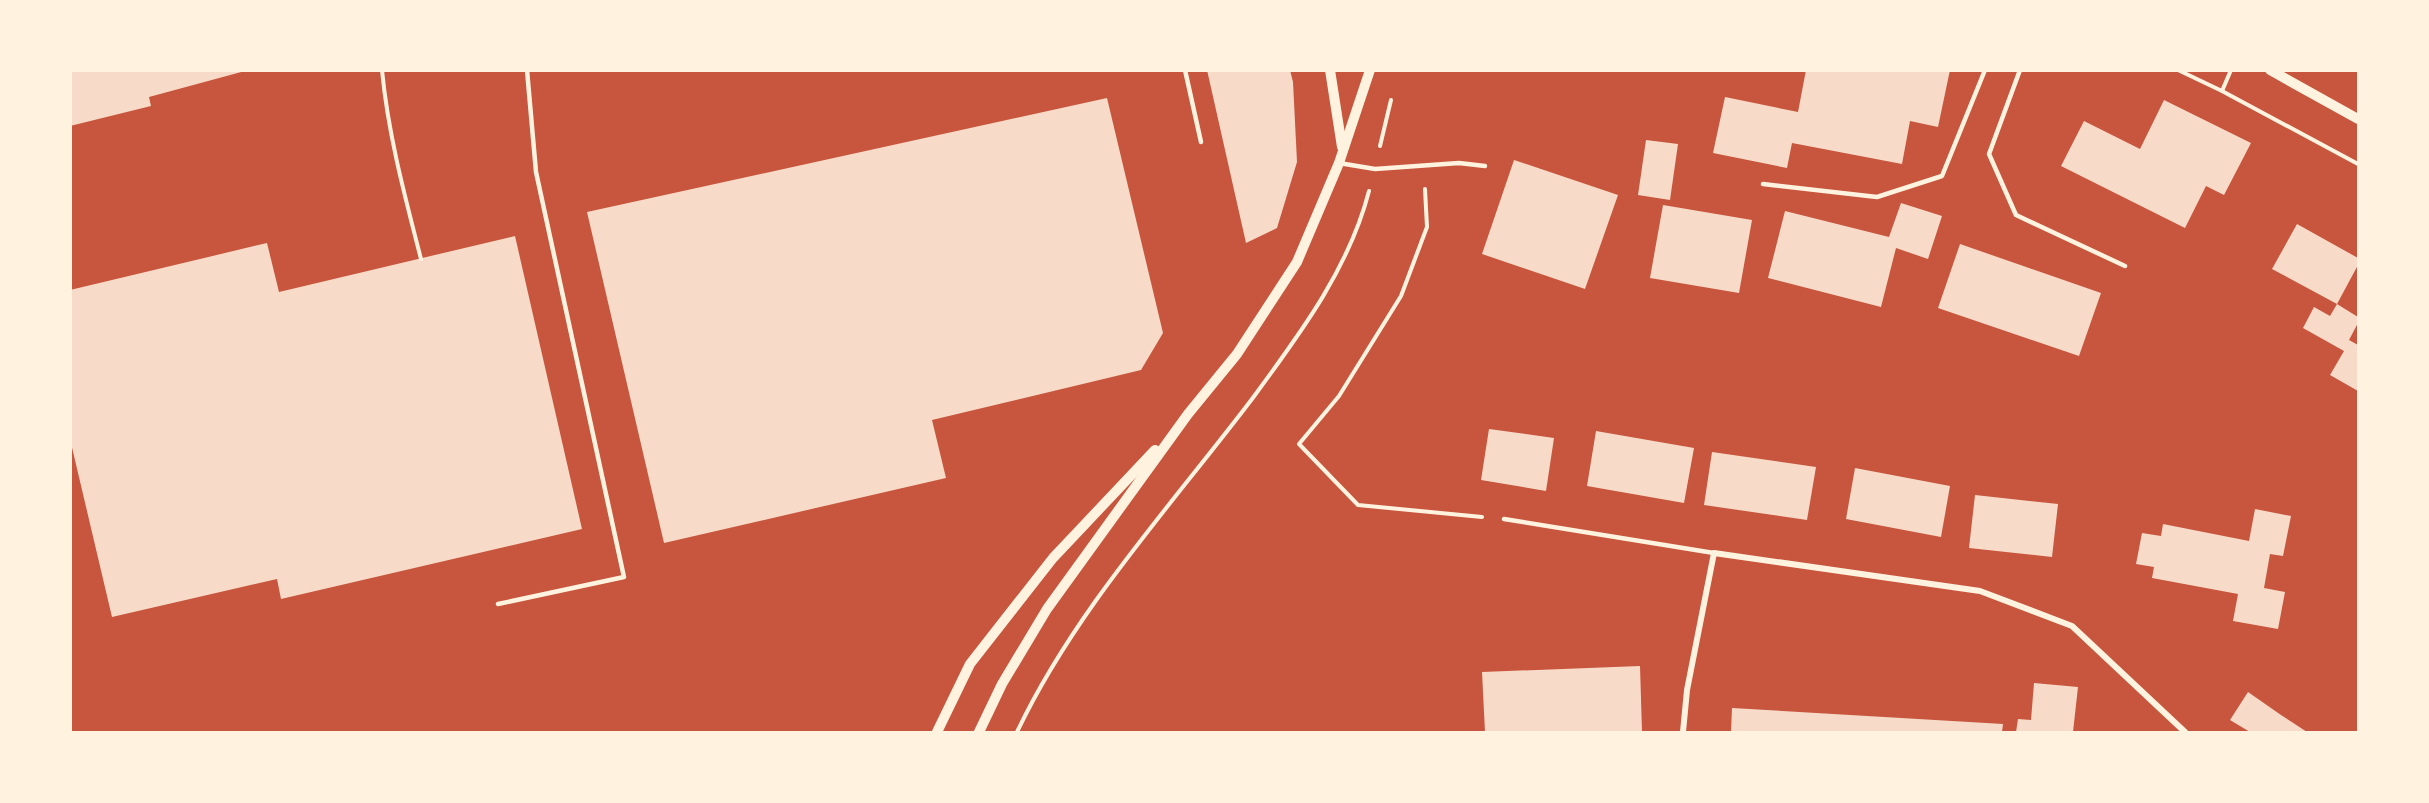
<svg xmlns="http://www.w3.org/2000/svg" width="2429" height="803" viewBox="0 0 2429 803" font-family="'Roboto Condensed',sans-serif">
<rect width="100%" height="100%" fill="#c8553d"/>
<!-- building -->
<g fill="#f7dbc8">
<polygon points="70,70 245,70 245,71 149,97 151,106 70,126"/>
<polygon points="1207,70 1290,70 1293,82 1297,162 1277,228 1246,243"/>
<polygon points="1806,70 1950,70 1938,127 1910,121 1902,164 1792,143 1787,168 1713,153 1725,97 1798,112"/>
<polygon points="1107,98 1163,333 1141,370 932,420 946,478 664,543 587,212"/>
<polygon points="2164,100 2251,143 2224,195 2206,186 2185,228 2061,166 2084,121 2140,149"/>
<polygon points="1646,140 1678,144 1670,200 1638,195"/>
<polygon points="1514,160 1618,195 1585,289 1482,254"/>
<polygon points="1901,203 1942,216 1928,259 1896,248 1881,307 1768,278 1785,211 1889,237"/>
<polygon points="1663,205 1752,220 1739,293 1650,278"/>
<polygon points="2297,224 2358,258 2358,265 2337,304 2358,317 2358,323 2349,340 2358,345 2358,391 2330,375 2344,351 2303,328 2314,307 2330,316 2337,304 2272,269"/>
<polygon points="515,236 582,529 281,599 277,579 112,617 70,439 70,290 267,243 279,292"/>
<polygon points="1960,244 2101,293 2079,356 1938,308"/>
<polygon points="1489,429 1554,438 1546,491 1481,480"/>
<polygon points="1596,431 1694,448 1684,503 1587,486"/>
<polygon points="1712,452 1816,467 1807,520 1704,505"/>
<polygon points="1855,468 1950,486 1941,537 1846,519"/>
<polygon points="1975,495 2058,504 2052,557 1969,548"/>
<polygon points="2255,509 2291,516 2283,556 2270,554 2264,588 2285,592 2278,629 2233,621 2238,594 2152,578 2154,567 2136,564 2142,533 2161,536 2163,524 2249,541"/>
<polygon points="1640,666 1642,732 1485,732 1482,672"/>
<polygon points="2034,683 2078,687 2073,732 2016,732 2018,719 2031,720"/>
<polygon points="2248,692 2281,715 2307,732 2250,732 2230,720"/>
<polygon points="1732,708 2003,724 2002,732 1731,732"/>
</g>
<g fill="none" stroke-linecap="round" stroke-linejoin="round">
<!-- path -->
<g stroke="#fff3e0" stroke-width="4">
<path d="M382,70C388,134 405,197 421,259"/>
<polyline points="2178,70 2222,91 2358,164"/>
<polyline points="2222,91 2231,70"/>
<polyline points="1380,146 1391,100"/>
<polyline points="1425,189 1427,227 1401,296 1339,396 1299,444 1358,505 1482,517"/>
<path d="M1017,732C1075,610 1170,507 1252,399C1299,335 1349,269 1369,191"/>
</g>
<!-- service -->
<g stroke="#fff3e0" stroke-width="4.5">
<polyline points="1185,70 1201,142"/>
<polyline points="2020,70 1989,154 2016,215 2125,266"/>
<polyline points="1339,163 1375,169 1459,163 1485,166"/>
<polyline points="1763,184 1877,197 1942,176 1985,70"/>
<polyline points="1504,519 1714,553"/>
<polyline points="498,604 624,577 536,172 527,70"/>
</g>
<!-- minor -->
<polyline stroke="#fff3e0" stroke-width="6" points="1683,732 1687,690 1714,553 1980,591 2072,626 2185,732"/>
<!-- tertiary -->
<g stroke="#fff3e0" stroke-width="10">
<polyline points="1330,70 1342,147"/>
<polyline points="2270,70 2358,119"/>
<polyline points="937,732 970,664 1053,558 1155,450"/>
<polyline points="979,732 1002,684 1047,609 1188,414 1237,354 1297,262 1339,163 1370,70"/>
</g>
</g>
<!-- border -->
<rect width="2429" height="803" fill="none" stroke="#fff3e0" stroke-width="144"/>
</svg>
